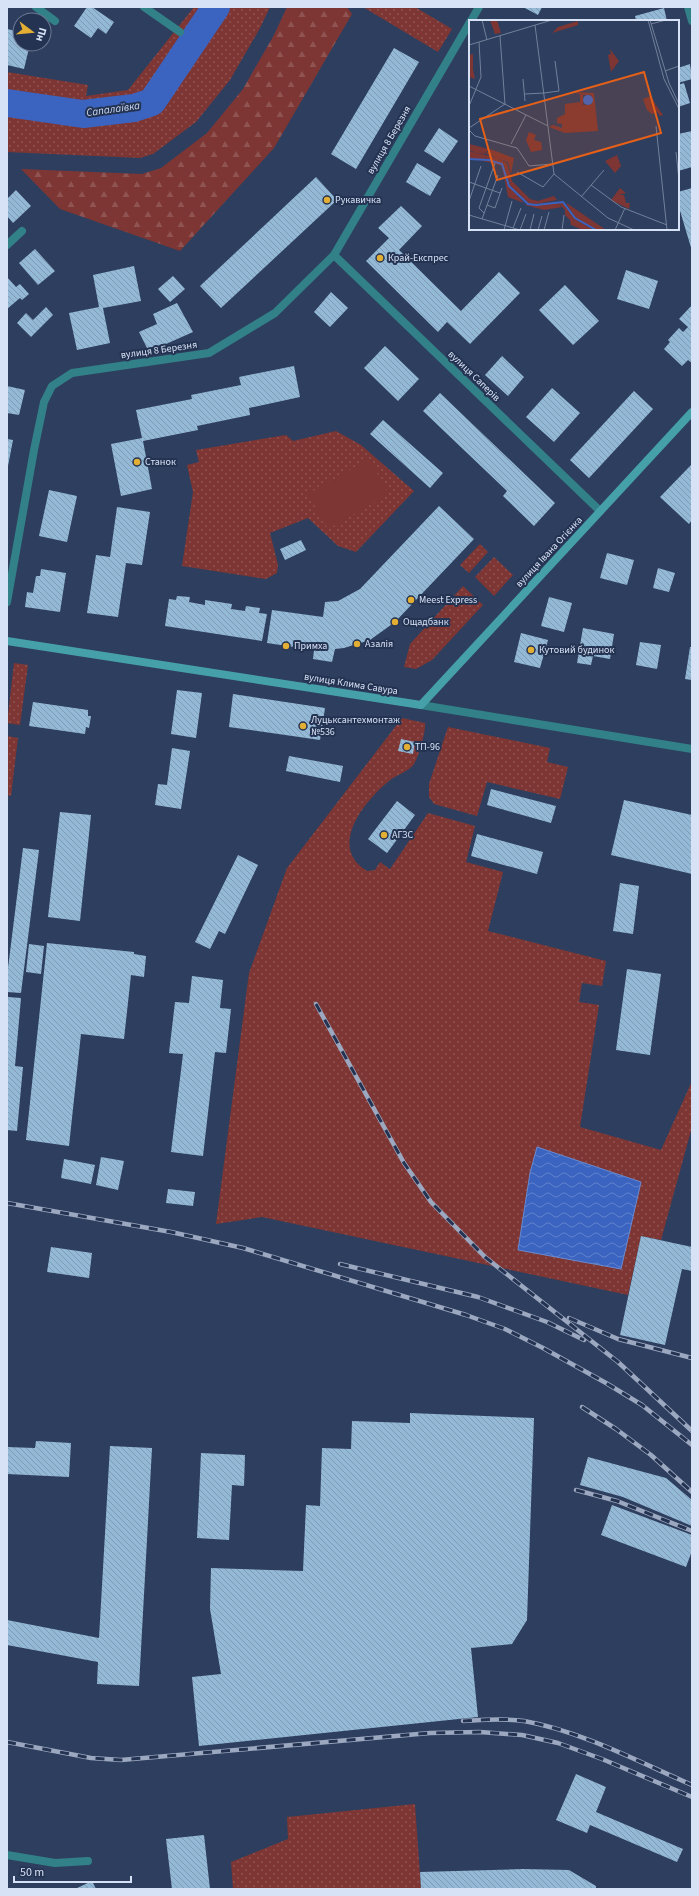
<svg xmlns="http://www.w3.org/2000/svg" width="699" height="1896" viewBox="0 0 699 1896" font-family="'Source Sans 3',sans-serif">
<defs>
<pattern id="grass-dots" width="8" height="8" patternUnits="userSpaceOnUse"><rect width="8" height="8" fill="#7d3633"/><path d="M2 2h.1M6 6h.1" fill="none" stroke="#8f5351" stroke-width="1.8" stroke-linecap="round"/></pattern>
<pattern id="forest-firs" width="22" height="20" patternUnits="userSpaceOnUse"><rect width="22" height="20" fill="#7d3633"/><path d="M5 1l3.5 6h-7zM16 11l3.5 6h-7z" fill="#8f5351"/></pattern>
<pattern id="wetland-marsh" width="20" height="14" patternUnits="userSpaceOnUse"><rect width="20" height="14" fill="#7d3633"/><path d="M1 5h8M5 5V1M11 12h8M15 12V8" fill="none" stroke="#8f5351"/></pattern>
<pattern id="water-waves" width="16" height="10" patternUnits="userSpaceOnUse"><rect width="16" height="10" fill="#3b64c1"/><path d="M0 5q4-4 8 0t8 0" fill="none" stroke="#6081cd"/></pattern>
<pattern id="building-back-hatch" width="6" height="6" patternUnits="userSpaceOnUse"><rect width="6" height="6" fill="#94b9d7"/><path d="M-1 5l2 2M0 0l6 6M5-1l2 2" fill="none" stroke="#7f9cb4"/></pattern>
</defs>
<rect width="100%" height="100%" fill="#2e3e5e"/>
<!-- grass -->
<g fill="url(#grass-dots)" fill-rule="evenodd">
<path d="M194,7H205L144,94C105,116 49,100 7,93V72L88,85L86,96L128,90Z"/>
<polygon points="229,7 270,7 260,28 230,80 196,122 153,154 140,158 7,152 7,112 80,124 155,108 201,50"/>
<polygon points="363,7 415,7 452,29 438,52"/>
<polygon points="336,431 361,445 414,491 356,552 338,546 308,518 270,533 278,565 277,573 266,579 182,566 193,492 187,465 199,462 196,450 286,435 293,441"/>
<polygon points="480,544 488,552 469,573 460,565"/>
<polygon points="494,557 513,575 494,596 475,577"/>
<polygon points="463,586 483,605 432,660 416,669 404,667 410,644"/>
<polygon points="14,663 28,665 20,725 7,723"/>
<path d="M402,718L425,723C426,731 419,756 414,764C410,771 396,775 389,781C369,797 334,837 357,863C360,866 364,869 367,871L375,870L380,862L390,869L428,813L475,826L466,862L503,872L488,931L606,961L602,986L582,983L579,1002L599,1005L580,1127L661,1150L692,1081V1127L661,1240L641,1236L628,1295L262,1217L216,1224L249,973L287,868ZM537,1147L518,1249L530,1173Z"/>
<polygon points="448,727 550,748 547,762 568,767 560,799 487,782 477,816 434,804 429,797 429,784"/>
<polygon points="7,736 18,738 11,796 7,795"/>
<polygon points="415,1804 421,1889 233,1889 231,1862 288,1839 287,1817"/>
</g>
<!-- forest -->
<polygon fill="url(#forest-firs)" points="287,7 347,7 352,14 274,148 180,251 60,209 21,169 142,174 161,168 207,133 243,89 274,35"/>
<!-- wetland -->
<path fill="url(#wetland-marsh)" d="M205,7H229L201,50L155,108L133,118L80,124L7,112V93C49,100 105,116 144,94Z"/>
<!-- garden -->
<polygon fill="#7d3633" points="369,459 389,494 328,529 308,494"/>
<!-- water -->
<polygon fill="url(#water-waves)" stroke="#6a8ad1" points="537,1147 641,1182 621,1269 518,1250 530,1173"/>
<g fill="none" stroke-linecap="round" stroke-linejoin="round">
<!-- river -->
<polyline stroke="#3b64c1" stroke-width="28" points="7,103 83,114 134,108 152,102 216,7"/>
</g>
<!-- building -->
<g fill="url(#building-back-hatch)">
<polygon points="87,7 92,7 114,22 106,34 98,28 91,38 74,26"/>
<polygon points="523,7 542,7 538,15"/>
<polygon points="664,8 667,21 636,21 635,16"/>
<polygon points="7,29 20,32 20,44 30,44 24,69 7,65"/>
<polygon points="394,48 419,62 356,169 331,154"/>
<polygon points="690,64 692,79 678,83 678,68"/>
<polygon points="684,83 690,103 678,107 678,85"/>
<polygon points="439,128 458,141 443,163 424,151"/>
<polygon points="692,131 692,167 678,171 678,134"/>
<polygon points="417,163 441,177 430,196 406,182"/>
<polygon points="316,177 337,200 221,308 200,286"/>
<polygon points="692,188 692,251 678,204 678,192"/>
<polygon points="16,190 31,206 13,223 7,216 7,199"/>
<polygon points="401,206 422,226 399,250 461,311 499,272 520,293 470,344 447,322 438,332 366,261 389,238 378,228"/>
<polygon points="35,249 55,271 38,285 19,263"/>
<polygon points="134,266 141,301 103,308 110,343 77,350 69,313 99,307 93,275"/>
<polygon points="626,270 658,281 649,309 617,299"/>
<polygon points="173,276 185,289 170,302 158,289"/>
<polygon points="7,277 16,287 20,284 29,294 22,300 20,298 7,309"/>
<polygon points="565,285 599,321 573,345 539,310"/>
<polygon points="331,292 348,308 330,327 314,312"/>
<polygon points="177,303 193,332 166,344 147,348 139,332 157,324 153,314"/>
<polygon points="692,305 692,363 688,360 682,366 664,349 670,342 668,340 679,328 683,332 688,327 679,319"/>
<polygon points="46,307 53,315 31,337 17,323 26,313 33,320"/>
<polygon points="385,346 419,379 398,401 364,368"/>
<polygon points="502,356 524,377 508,396 485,375"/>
<polygon points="294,366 300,397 249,408 250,415 197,426 198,430 143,441 152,489 121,496 111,444 142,438 136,410 192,399 191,395 241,385 239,377"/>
<polygon points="7,386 25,390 19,415 7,413"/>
<polygon points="552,388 580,413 554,442 526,417"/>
<polygon points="634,391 653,409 589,478 570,460"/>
<polygon points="440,393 555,503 534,526 503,496 507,491 423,411"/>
<polygon points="383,420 443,473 430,488 370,434"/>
<polygon points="7,439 13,440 8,466 7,466"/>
<polygon points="692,464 692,520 689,524 660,497"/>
<polygon points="49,490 77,496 67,542 39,536"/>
<polygon points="439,506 474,539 395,622 370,640 344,648 335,649 332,662 313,659 314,650 267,643 272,610 323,617 325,602 338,601 360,589"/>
<polygon points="117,507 150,512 142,565 126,563 118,617 87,613 96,555 110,557"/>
<polygon points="301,540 306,550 285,560 280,549"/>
<polygon points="607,553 634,560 627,585 600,578"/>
<polygon points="658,568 675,573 669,592 653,588"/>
<polygon points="41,569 66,573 60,612 25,607 27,592 33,593 36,576 40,576"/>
<polygon points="177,596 190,597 189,602 205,605 205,600 232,604 231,609 245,611 246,606 260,608 259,613 267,614 262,641 165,626 169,599 176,600"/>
<polygon points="549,597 572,603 564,632 541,626"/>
<polygon points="583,628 614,634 610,659 593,656 591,665 577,663"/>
<polygon points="521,633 548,640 540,668 514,662"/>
<polygon points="640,642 661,645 657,669 636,665"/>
<polygon points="690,647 692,647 692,680 685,679"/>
<polygon points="177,690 202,693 196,738 171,734"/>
<polygon points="233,694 325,708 320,740 229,727"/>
<polygon points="33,702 88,710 88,716 91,716 89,728 86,727 85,734 29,726"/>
<polygon points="401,739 415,742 413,754 398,751"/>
<polygon points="172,748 190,751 181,809 155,805 158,784 167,785"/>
<polygon points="289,756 343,766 340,782 286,771"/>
<polygon points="491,789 556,806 551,823 487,805"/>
<polygon points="624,800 692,815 692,874 611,855"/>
<polygon points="397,801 415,815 387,853 368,839"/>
<polygon points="60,812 91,815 80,921 48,917"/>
<polygon points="477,834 543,852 537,874 471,856"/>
<polygon points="23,848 39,850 21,993 7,992 7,976"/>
<polygon points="238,855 258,865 225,934 219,931 210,949 195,942"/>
<polygon points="620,883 639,886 633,934 613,931"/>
<polygon points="47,943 134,952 134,954 146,956 144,977 131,975 124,1039 81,1034 69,1146 26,1140"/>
<polygon points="29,944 44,946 41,974 26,972"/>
<polygon points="627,969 661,974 650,1055 616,1050"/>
<polygon points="192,976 223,980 220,1008 231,1009 226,1053 215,1052 203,1156 171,1152 183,1054 169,1053 175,1002 189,1003"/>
<polygon points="8,997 21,998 15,1066 23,1067 17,1131 7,1130"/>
<polygon points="101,1157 124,1161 118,1190 96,1185"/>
<polygon points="64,1159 95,1165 91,1184 61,1178"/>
<polygon points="168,1189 195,1192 193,1206 166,1203"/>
<polygon points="641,1236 692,1247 692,1271 682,1269 665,1345 620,1335"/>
<polygon points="51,1247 92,1253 89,1278 47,1272"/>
<polygon points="410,1413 534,1418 527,1620 512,1644 471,1648 478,1717 199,1746 192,1677 221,1674 210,1609 211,1568 303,1571 306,1505 320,1506 322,1448 351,1449 352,1421 410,1423"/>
<polygon points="36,1441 71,1443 69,1477 7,1474 7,1447 35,1448"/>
<polygon points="110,1446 152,1448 139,1686 97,1684 98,1662 7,1645 7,1620 99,1638"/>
<polygon points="201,1453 245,1455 244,1486 232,1485 229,1540 197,1538"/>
<polygon points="588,1457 666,1478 692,1500 692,1526 623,1497 580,1485"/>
<polygon points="612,1505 692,1535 692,1551 686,1567 601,1535"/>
<polygon points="576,1774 606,1787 596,1812 683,1849 677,1862 590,1825 587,1833 556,1820"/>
<polygon points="204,1835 210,1889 172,1889 166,1839"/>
<polygon points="523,1869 569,1870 596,1886 596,1889 421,1889 420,1872"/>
<polygon points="92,1881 96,1889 75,1889"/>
</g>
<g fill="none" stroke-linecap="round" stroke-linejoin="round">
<!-- street -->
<g stroke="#328188" stroke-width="8">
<polyline points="36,7 55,21"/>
<polyline points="144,7 180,32"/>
<polyline points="688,7 692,21"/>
<polyline points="471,21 479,7"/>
<polyline points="7,245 22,231"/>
<polyline points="334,255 600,511"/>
<polyline points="7,602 34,450 44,402 52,386 72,373 209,353 275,313 334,255 470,22"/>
<polyline points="421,705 692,749"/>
<polyline points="7,1855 55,1863 88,1861"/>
</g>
<!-- secondary -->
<polyline stroke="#45a0a9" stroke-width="8" points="7,641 421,705 692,412"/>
<defs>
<g id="rail">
<polyline points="316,1004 404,1163 431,1202 485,1257 618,1362 692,1431"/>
<polyline points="7,1203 171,1232 243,1248 466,1315 505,1329 543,1348 606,1383 642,1405 692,1445"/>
<polyline points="340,1264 478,1297 547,1322 584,1340"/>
<polyline points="569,1318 618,1339 692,1358"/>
<polyline points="582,1407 616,1429 651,1455 692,1492"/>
<polyline points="576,1490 617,1501 692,1531"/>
<path d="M463,1721C483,1720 504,1718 524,1721C581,1731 639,1762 692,1785"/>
<polyline points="7,1742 91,1758 121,1760 430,1733 480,1732 522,1735 558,1743 602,1759 692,1797"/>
</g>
</defs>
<!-- rail casing -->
<use href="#rail" stroke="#9ca8c0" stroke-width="4.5"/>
<!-- rail -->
<use href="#rail" stroke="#243352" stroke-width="3" stroke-dasharray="9" stroke-linecap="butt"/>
</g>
<!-- markers -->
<g fill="#e2ae34" stroke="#243352" stroke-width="1.5">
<circle cx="327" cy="200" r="4"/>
<circle cx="380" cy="258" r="4"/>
<circle cx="137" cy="462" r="4"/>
<circle cx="411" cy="600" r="4"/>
<circle cx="395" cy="622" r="4"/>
<circle cx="357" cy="644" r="4"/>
<circle cx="286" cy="646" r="4"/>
<circle cx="531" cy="650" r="4"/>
<circle cx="303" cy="726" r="4"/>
<circle cx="407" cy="747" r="4"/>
<circle cx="384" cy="835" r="4"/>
</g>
<g text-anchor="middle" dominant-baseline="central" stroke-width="4" stroke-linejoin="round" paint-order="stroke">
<!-- street labels -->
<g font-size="10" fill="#d8e2f6" stroke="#243352">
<text transform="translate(389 140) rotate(-60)">вулиця 8 Березня</text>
<text transform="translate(159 350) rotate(-8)">вулиця 8 Березня</text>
<text transform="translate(474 376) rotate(44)">вулиця Саперів</text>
<text transform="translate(549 552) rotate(-47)">вулиця Івана Огієнка</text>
<text transform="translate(351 684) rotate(9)">вулиця Клима Савура</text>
</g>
<!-- poi labels -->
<g font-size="10" fill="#d8e2f6" stroke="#243352" text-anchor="start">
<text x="335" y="200">Рукавичка</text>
<text x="388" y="258">Край-Експрес</text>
<text x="145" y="462">Станок</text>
<text x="419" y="600">Meest Express</text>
<text x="403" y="622">Ощадбанк</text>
<text x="365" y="644">Азалія</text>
<text x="294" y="646">Примха</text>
<text x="539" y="650">Кутовий будинок</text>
<text x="311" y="720">Луцьксантехмонтаж<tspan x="311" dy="12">№536</tspan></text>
<text x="415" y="747">ТП-96</text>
<text x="392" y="835">АГЗС</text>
</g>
<!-- water labels -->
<g font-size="11" font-style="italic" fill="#ccd9f1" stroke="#243352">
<text transform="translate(113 109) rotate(-8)">Сапалаївка</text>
</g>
</g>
<!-- overview -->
<g transform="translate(469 20)">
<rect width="210" height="210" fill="#2e3e5e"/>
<path d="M21,0H28L32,13L26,14ZM141,29L150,41L142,52L139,35L142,34ZM4,34V49L6,59L0,57V35ZM103,72L125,73L129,111L96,113L80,107L84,105L93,108V104L88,103V98L96,94V84L111,82V74ZM114,75H122L123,84L114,85ZM182,76L187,85L194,95L191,96L188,92L183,94L178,90L174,79ZM60,112L67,115L65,120L72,122L73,130L62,132L57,120ZM0,131L29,138L38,143L43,161L61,179L69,181L85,176L88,180L67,184L60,183L41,165L34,144L15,138H0ZM148,135L152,146L146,153L136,141ZM15,140L22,141L34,146L40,166L55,183L39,177L33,146ZM151,168L157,173L150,175H155L157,183H161L160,189L142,180ZM89,180L93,181L99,184L137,210H127L106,197L97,183ZM88,182L93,187L75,190L56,185L58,183L67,186ZM89,182L96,184L105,199L125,210H114L102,205L101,200L96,195V190Z" fill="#7d3633" fill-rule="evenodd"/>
<path d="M109,1V5L83,13L89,7ZM0,124L20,129L16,134L8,133L0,130ZM21,129L45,138L42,154L39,142L17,134Z" fill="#7d3633"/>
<path d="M0,138H15L34,144L41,165L60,183L67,184L95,182L106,197L128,210L105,199L94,183L67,186L59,184L40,166L33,145Z" fill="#7d3633"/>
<path d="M114 80a5 5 0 1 1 10 0a5 5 0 1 1-10 0Z" fill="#3b64c1"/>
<path fill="none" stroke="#3b64c1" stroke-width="2" d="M0,139L20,140L33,144L40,166L59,184L67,185L94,182L106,198L127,210"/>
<path fill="none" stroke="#72809b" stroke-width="1" d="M13,0L18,20M179,0L195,59L210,89M181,0L200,63L210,84M182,4L197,0M66,5L85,154L139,198L165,210M0,25L83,0M196,51L210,46M54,59L56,81M0,66L79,106M75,73L90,71L86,41M56,74L75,73M0,86L12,57L10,22M187,106L198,210M0,108L36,84L31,16M0,110L6,116L48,128L60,146L83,144M42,124L57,95M207,132L210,160M48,152L74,167L85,154M0,162L31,173M122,165L152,187L198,205M112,177L135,150M0,181L12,146M18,185L26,188L33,168M15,193L10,188L26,143M0,195L51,210M13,199L29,155M44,208L52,188M35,210L43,181M51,210L57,194M61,210L65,194M69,210L73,196M75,210L80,192M93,210L95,195M146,210L156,188"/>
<path fill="#e76018" fill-opacity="0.15" stroke="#e76018" stroke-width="2" d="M175,52L192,113L28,160L11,99Z"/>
<rect width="210" height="210" fill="none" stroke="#d8e2f6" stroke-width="2"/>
</g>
<!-- border -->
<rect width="699" height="1896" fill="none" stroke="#d8e2f6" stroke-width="16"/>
<!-- north arrow -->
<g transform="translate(32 32) rotate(106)"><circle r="19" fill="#243352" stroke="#6c7994"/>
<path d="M0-3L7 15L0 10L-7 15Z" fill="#e2ae34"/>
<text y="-6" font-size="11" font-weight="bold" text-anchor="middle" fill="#d8e2f6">Пн</text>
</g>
<!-- scale -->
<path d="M14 1876v6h117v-6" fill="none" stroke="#d8e2f6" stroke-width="2"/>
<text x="20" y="1876" font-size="12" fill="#d8e2f6" stroke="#243352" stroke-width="3" paint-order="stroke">50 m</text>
</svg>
